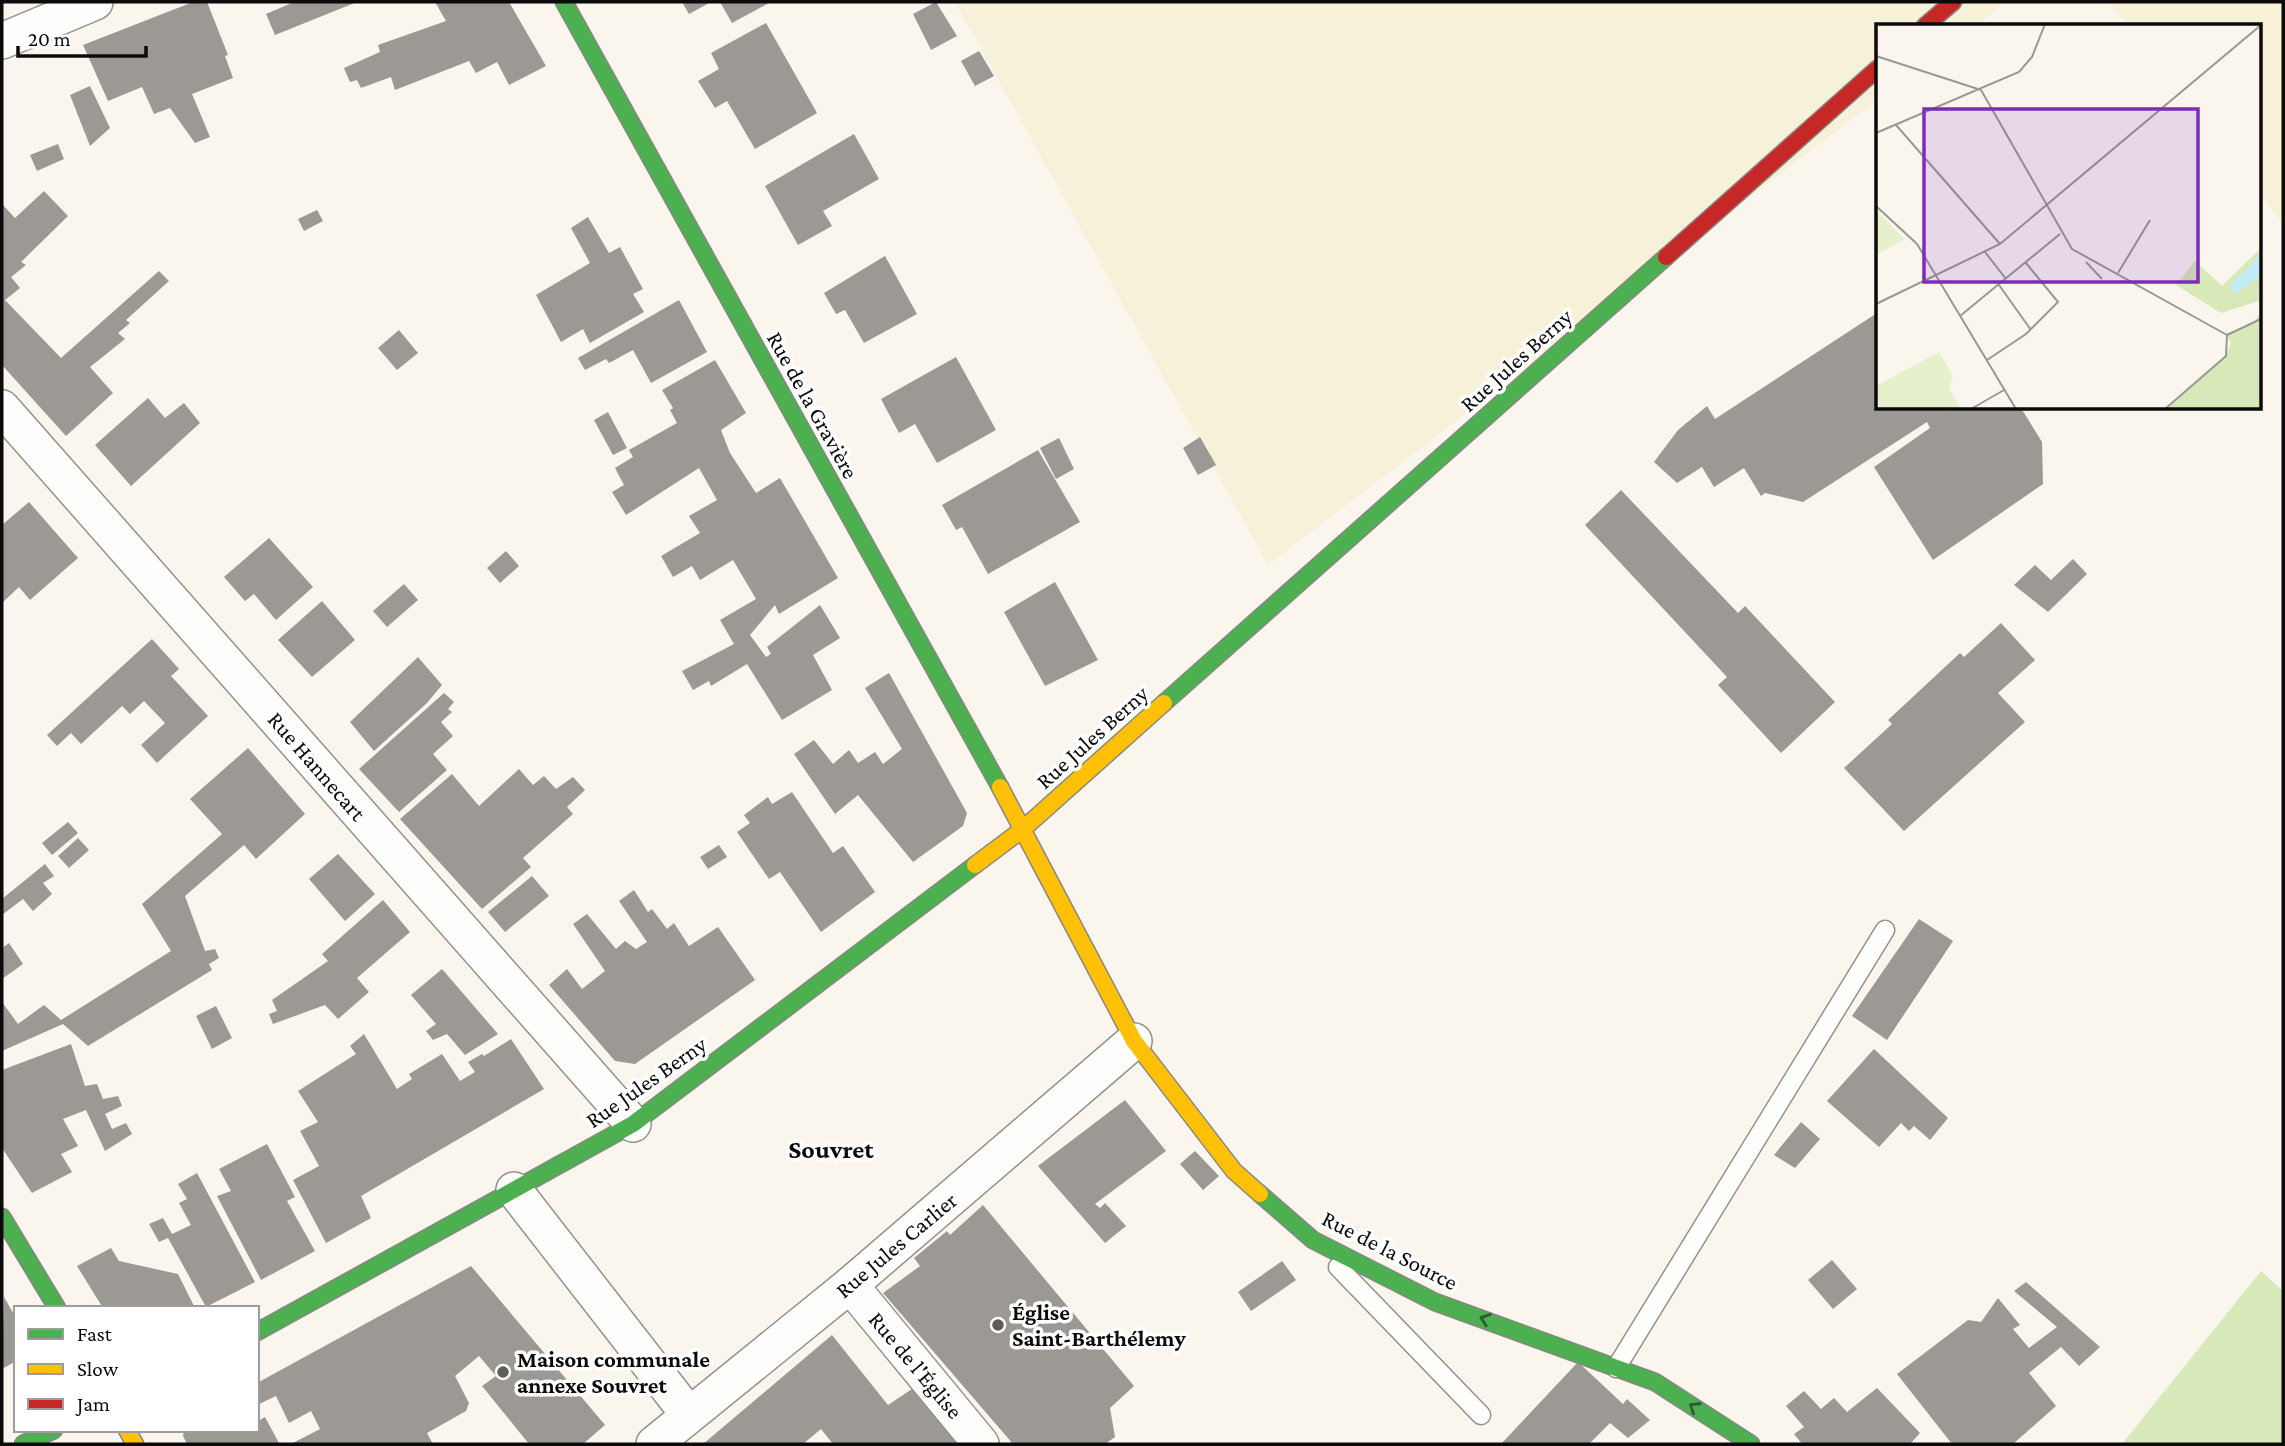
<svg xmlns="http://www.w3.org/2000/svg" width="2285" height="1446" viewBox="0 0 2285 1446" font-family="'Crimson Pro',serif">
<rect width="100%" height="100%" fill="#faf6ee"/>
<!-- farmland -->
<g fill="#f8f1d9">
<polygon points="955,2 2007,2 1975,26 1877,26 1877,100 1268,565"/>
<polygon points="2108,2 2283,2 2283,224 2259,193 2259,26 2127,26"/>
</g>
<!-- forest -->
<polygon fill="#d8e9b9" points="2261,1271 2283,1291 2283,1444 2122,1444"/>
<!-- building -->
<g fill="#9c9894">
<polygon points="193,2 207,2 228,55 225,56 233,78 192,94 210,137 195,143 170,108 154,114 142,87 108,101 83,45"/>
<polygon points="294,2 357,2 275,35 266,14"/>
<polygon points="435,2 509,2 546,66 509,85 497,62 476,73 469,61 395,90 391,77 361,88 357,80 350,82 344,68 380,52 378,45 446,21"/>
<polygon points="682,2 711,2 689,14"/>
<polygon points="720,2 771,2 732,23"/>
<polygon points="936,2 957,36 931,50 913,14"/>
<polygon points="766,23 817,113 755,149 727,101 715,108 698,81 719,69 711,53"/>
<polygon points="979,51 994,76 975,86 961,61"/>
<polygon points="90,86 110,128 90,146 70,95"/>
<polygon points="854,134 879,179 823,211 832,226 798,245 765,186"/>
<polygon points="58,144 64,159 37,171 30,155"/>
<polygon points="44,191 68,216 21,262 26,265 11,277 20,288 5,300 61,358 159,271 169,281 126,320 130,323 118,333 125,339 90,367 113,393 66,436 2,365 2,204 15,218"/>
<polygon points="317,210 323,221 304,231 298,219"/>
<polygon points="588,217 609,253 620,247 643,289 633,294 644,312 590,343 583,329 561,342 536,295 590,263 571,228"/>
<polygon points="885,256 917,314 864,343 845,310 836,314 824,293"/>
<polygon points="679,300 707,352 651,383 633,350 609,363 606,359 585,370 578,358"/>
<polygon points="1877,313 1877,408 1947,408 1949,411 1955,408 2021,408 2042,442 2043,484 1933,560 1874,467 1930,428 1927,422 1803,502 1765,493 1761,496 1744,468 1714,487 1702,467 1677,483 1654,462 1678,430 1707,406 1715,419"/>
<polygon points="399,330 418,353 397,370 378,348"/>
<polygon points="956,357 996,430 937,463 915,424 899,433 881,399"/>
<polygon points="715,360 746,413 721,430 730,453 756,493 780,478 838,578 779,614 775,605 750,635 766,657 771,654 767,647 820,605 840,638 813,655 832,690 782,720 747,664 711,686 709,681 693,690 682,671 734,644 720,620 756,599 733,560 700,580 692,566 673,577 661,556 700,533 689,516 717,500 699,468 626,515 612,492 624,485 615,468 633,457 629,450 677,423 670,410 673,408 662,390"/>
<polygon points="148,398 165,418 184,403 200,423 131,486 95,445"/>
<polygon points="608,412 627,448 613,455 594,420"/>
<polygon points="1200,437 1216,465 1198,475 1183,448"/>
<polygon points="1059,438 1074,469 1056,479 1040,448"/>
<polygon points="1038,450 1080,522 988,574 962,527 956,530 942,505"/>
<polygon points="1621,490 1738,613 1745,606 1835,702 1781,753 1718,685 1727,677 1585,525"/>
<polygon points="29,502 78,558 30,600 19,587 2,603 2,525"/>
<polygon points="269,538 313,587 276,620 254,594 245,601 224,577"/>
<polygon points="506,551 519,566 500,583 487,568"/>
<polygon points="2073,559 2087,574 2048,612 2014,585 2035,565 2051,580"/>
<polygon points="1055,582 1098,660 1045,686 1004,612"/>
<polygon points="404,584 418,600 387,627 373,611"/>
<polygon points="322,601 355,640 312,677 278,640"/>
<polygon points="2001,623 2035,660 1998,693 2025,722 1904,831 1844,768 1892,724 1888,720 1960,653 1964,657"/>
<polygon points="152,639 179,669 171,676 208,716 157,763 141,745 165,723 144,701 130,714 122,706 81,744 71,733 57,746 47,735"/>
<polygon points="418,657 442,685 427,703 374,751 350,722"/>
<polygon points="889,673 967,813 963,826 913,862 858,795 835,814 794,754 814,740 833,764 849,750 858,763 875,752 883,764 902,749 865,688"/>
<polygon points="444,693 454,702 448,709 452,712 441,722 453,736 433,754 447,770 399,812 359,769"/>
<polygon points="248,748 305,814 256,859 244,845 185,896 205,951 215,949 219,958 209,964 212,970 88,1046 63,1024 2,1051 2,1002 18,1024 44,1005 61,1020 171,951 142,904 222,834 190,799"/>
<polygon points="519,769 533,785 544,776 556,789 573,777 585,790 567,807 573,814 523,858 531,867 482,909 400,819 452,774 479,806"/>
<polygon points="792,792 833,853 843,846 875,892 821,932 780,872 769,879 737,832 750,823 744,815 768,797 772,804"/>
<polygon points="68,822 78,833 52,855 42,843"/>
<polygon points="78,838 89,850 69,868 58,856"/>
<polygon points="719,845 727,857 708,869 700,857"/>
<polygon points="338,854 375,894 345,921 309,879"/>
<polygon points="45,864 54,876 43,883 52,894 33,911 23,899 2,915 2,899"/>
<polygon points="532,876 549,896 505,932 488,912"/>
<polygon points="634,890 648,912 652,909 667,929 674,923 689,946 718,927 755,980 635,1064 615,1061 549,985 567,969 582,989 605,971 573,924 587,914 616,949 625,941 636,949 647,942 619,901"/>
<polygon points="383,900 410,932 357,978 369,992 338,1019 325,1005 273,1024 269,1014 277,1011 272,1000 328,961 322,954"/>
<polygon points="1919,919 1953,941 1887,1040 1852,1016"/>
<polygon points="9,943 23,964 2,979 2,948"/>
<polygon points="442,969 498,1034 465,1055 447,1034 433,1040 426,1031 436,1024 411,995"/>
<polygon points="216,1006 232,1038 212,1049 196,1016"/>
<polygon points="364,1034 397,1089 412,1079 409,1074 442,1054 460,1081 475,1072 468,1062 482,1054 484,1056 511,1039 544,1089 361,1196 371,1218 326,1243 293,1180 319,1166 300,1131 318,1122 298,1091 356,1054 350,1046"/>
<polygon points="71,1044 85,1086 97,1084 103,1099 118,1096 122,1106 105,1114 112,1129 126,1123 132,1134 105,1151 86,1110 63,1119 78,1146 61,1154 72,1172 32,1193 2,1148 2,1070"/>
<polygon points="1874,1049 1948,1118 1930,1140 1914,1126 1909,1131 1901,1123 1879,1147 1827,1101"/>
<polygon points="1125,1100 1166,1151 1095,1204 1100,1208 1105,1203 1126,1226 1105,1243 1038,1166"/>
<polygon points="1801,1122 1820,1139 1795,1168 1774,1155"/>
<polygon points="267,1144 295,1197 287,1201 315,1251 261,1280 217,1196 231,1191 219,1169"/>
<polygon points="1195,1151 1219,1176 1203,1190 1180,1164"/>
<polygon points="197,1173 255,1282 206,1307 168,1238 159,1242 149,1224 163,1218 172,1234 191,1225 179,1203 187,1199 178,1184"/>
<polygon points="983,1205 1134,1386 1110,1408 1115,1437 1105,1444 1013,1444 883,1293 920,1266 914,1258 947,1231 950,1235"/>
<polygon points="111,1248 119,1261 178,1274 195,1308 103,1308 77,1266"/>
<polygon points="1832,1260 1857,1289 1833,1309 1808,1280"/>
<polygon points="1282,1261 1296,1280 1251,1311 1238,1292"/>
<polygon points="471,1266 605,1425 583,1444 529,1444 482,1386 496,1376 479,1356 455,1376 469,1403 466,1411 427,1433 433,1444 291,1444 320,1429 311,1411 289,1423 276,1396 257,1405 257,1383"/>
<polygon points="2026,1282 2100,1347 2079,1366 2061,1347 2029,1373 2056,1406 2013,1444 1952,1444 1897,1374 1968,1320 1981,1322 1998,1298 2020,1325 2013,1329 2029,1348 2057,1327 2014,1291"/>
<polygon points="4,1297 16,1318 16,1361 2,1369"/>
<polygon points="832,1335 888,1405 921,1383 958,1440 953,1444 833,1444 821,1429 803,1444 703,1444"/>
<polygon points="1578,1362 1623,1404 1627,1399 1650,1420 1628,1438 1610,1423 1589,1444 1501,1444"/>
<polygon points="1877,1388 1920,1433 1910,1444 1802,1444 1794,1434 1804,1427 1786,1406 1804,1391 1821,1409 1834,1398 1847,1412"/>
<polygon points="257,1415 260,1420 265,1417 279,1443 187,1444 183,1436 184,1430 257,1430"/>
</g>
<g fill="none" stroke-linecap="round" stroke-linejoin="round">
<defs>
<g id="lane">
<polyline points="1338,1267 1481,1415"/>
<polyline points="1616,1368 1885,930"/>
</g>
<g id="street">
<polyline points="2,41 95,2"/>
<polyline points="2,408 633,1124"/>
<polyline points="514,1190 689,1415"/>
<polyline points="850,1285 981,1444"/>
<polyline points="654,1444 850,1285 1134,1041"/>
</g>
<g id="fast">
<polyline points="564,2 1000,787"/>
<polyline points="1164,703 1666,257"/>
<polyline points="1260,1194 1313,1240 1435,1302 1655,1382 1751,1444"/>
<polyline points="2,1217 57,1308"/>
<polyline points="257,1332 633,1124 975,865"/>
<polyline points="23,1444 54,1430"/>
</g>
<g id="slow">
<polyline points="1000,787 1134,1041 1234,1171 1260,1194"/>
<polyline points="975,865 1023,829 1164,703"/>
<polyline points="127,1430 135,1444"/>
</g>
<g id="jam">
<polyline points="1925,26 1953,2"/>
<polyline points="1666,257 1877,69"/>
</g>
</defs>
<!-- lane casing -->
<use href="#lane" stroke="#93918d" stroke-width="21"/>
<!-- street casing -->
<use href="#street" stroke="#93918d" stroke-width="38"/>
<!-- fast casing -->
<use href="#fast" stroke="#898784" stroke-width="19"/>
<!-- slow casing -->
<use href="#slow" stroke="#898784" stroke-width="19"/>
<!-- jam casing -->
<use href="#jam" stroke="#898784" stroke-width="19"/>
<!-- lane -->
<use href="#lane" stroke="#fefefc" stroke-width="18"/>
<!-- street -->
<use href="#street" stroke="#fefefc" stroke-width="35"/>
<!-- fast -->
<use href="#fast" stroke="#4caf50" stroke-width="16"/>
<!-- slow -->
<use href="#slow" stroke="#ffc107" stroke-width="16"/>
<!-- jam -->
<use href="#jam" stroke="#c62828" stroke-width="16"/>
</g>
<!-- one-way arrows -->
<defs><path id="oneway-chevron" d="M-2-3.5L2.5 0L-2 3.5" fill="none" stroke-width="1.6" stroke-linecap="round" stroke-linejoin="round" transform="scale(1.75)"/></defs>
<g stroke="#2c5d2e">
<use href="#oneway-chevron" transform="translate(1485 1319) rotate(-161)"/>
<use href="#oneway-chevron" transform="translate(1694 1407) rotate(-147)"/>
</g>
<!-- markers -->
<g fill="#5f5d5a" stroke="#fff" stroke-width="2.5">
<circle cx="998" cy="1325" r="7"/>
<circle cx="503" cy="1372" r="7"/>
</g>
<g text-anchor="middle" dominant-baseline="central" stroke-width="7" stroke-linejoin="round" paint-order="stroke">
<!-- street labels -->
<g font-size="23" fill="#0b0b0b" stroke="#fff">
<text transform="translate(1516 360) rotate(-42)">Rue Jules Berny</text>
<text transform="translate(813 405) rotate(61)">Rue de la Gravière</text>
<text transform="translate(1092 737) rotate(-42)">Rue Jules Berny</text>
<text transform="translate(317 766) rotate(49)">Rue Hannecart</text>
<text transform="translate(646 1082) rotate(-35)">Rue Jules Berny</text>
<text transform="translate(896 1245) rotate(-40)">Rue Jules Carlier</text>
<text transform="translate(1390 1250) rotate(27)">Rue de la Source</text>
<text transform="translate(916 1365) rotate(50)">Rue de l'Église</text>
</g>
<!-- poi labels -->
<g font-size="23" font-weight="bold" fill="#0b0b0b" stroke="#fff" text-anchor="start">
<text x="1012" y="1312">Église<tspan x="1012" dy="26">Saint-Barthélemy</tspan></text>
<text x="517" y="1359">Maison communale<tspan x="517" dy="26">annexe Souvret</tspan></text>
</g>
<!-- quarter labels -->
<g font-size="26" font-weight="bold" fill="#0b0b0b" stroke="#fff">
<text x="831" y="1149">Souvret</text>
</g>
</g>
<!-- overview -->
<g transform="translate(1876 24)">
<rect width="385" height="385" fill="#faf6ee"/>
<path d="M0,186L29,215L0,231ZM63,328L77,352L73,365L85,385H4L0,362Z" fill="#e7f0cc"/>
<path d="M384,225L383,277L345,289L300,261L319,237L346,262ZM385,289V385H291L350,332L355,319L350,310L376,299Z" fill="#d8e9b9"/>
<path d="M385,230V252L359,270L354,262Z" fill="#c1ecf7"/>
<path fill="none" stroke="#9a9893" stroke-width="2" d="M0,32L105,66M105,66L196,225L351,311M20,101L124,220M0,109L143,48L156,33L169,0M0,182L41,220L140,385M109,228L130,255M210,238L226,255M242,249L274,196M123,261L155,306M0,280L124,220L385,1M84,292L184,210M351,311L385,295M111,336L150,310L182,278L150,239M95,385L128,366M289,385L350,332L351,311"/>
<path fill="#7b2cbf" fill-opacity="0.15" stroke="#7b2cbf" stroke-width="3.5" d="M48,85H322V258H48Z"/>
<rect width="385" height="385" fill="none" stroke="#0b0b0b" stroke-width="3.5"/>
</g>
<!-- border -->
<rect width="2285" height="1446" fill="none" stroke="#0b0b0b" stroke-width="7"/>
<!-- legend -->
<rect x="14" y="1306" width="245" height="126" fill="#ffffff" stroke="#9d9d9d" stroke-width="2"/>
<rect x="28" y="1329" width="35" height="10" fill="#4caf50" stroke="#9d9d9d" stroke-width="2"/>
<text x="77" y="1341" font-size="21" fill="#0b0b0b">Fast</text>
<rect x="28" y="1364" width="35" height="10" fill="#ffc107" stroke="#9d9d9d" stroke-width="2"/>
<text x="77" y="1376" font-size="21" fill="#0b0b0b">Slow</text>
<rect x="28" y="1399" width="35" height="10" fill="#c62828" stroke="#9d9d9d" stroke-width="2"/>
<text x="77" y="1411" font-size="21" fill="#0b0b0b">Jam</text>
<!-- scale -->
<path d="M18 46v10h128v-10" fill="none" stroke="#0b0b0b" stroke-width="3.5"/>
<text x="28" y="46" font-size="21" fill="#0b0b0b" stroke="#ffffff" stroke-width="5" paint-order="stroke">20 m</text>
</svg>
